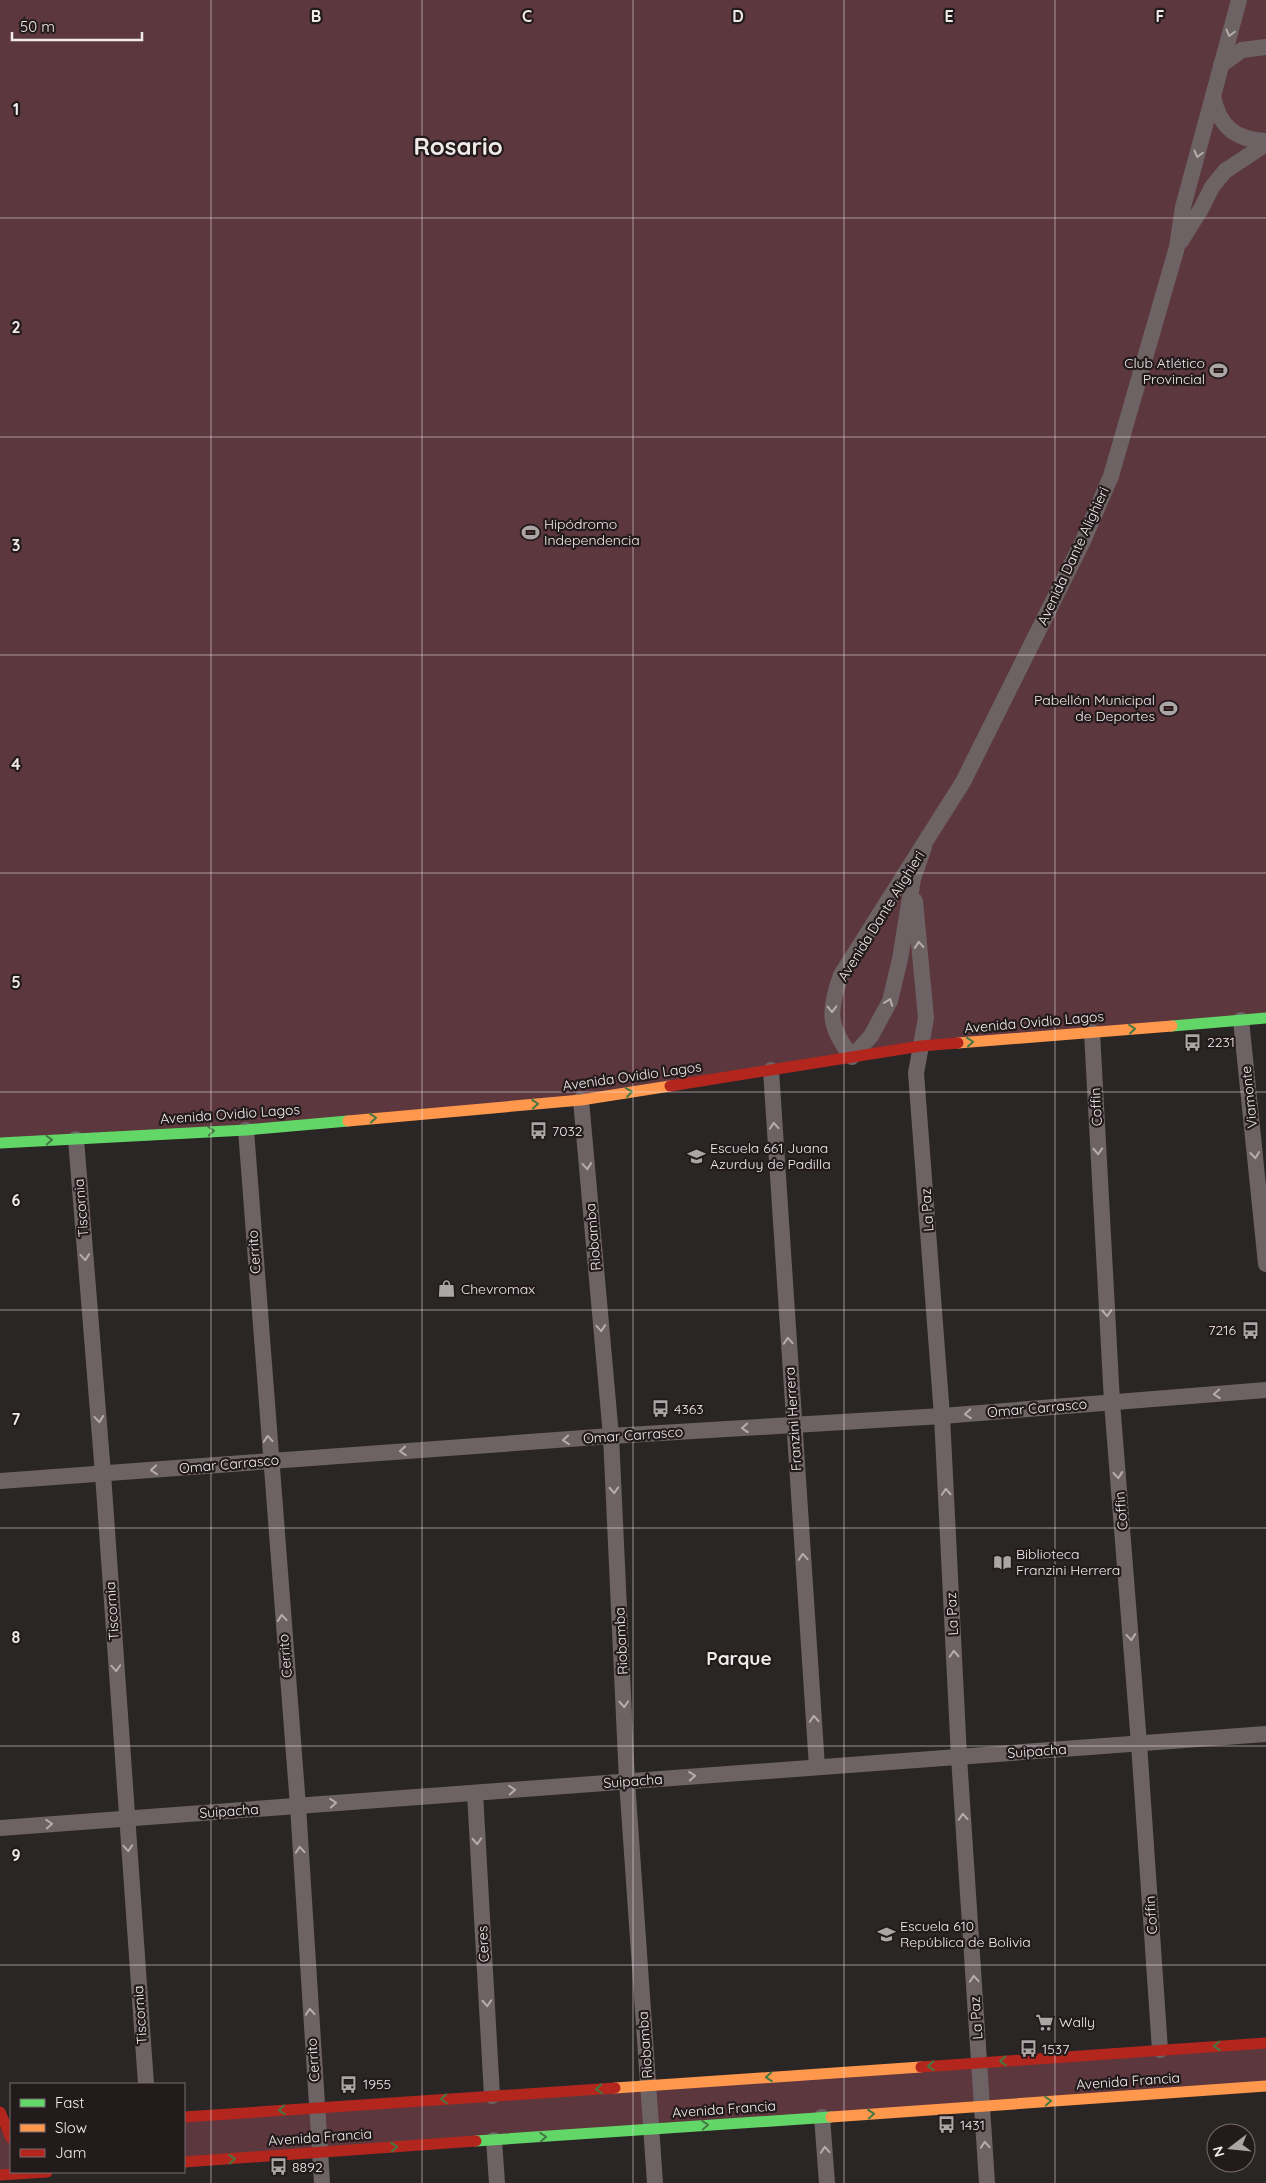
<svg xmlns="http://www.w3.org/2000/svg" width="1266" height="2183" viewBox="0 0 1266 2183" font-family="Quicksand,sans-serif">
<rect width="100%" height="100%" fill="#2b2626"/>
<!-- green -->
<g fill="#5c373e">
<polygon points="0,0 1266,0 1266,1018 921,1046 581,1100 0,1143"/>
<polygon points="1266,2043 1266,2086 184,2162 184,2117"/>
<polygon points="0,2129 11,2129 11,2172 0,2175"/>
</g>
<g fill="none" stroke-linecap="round" stroke-linejoin="round">
<!-- street -->
<g stroke="#6d6365" stroke-width="16">
<polyline points="1221,65 1242,50 1266,47"/>
<path d="M1213,96C1219,126 1235,140 1266,141"/>
<polyline points="1181,241 1201,209 1212,187 1225,171 1266,144"/>
<path d="M924,847L913,879L900,959L890,1001L871,1036L852,1057C828,1027 828,1011 841,975L963,782L1083,541L1111,476L1177,247L1183,207L1239,0"/>
<polyline points="915,901 926,1018 916,1073 942,1416 959,1757 987,2183"/>
<polyline points="1241,1020 1266,1264"/>
<polyline points="1092,1032 1112,1402 1139,1744 1160,2050"/>
<polyline points="771,1070 817,1767"/>
<polyline points="581,1100 611,1436 627,1781 655,2183"/>
<polyline points="246,1130 298,1806 322,2183"/>
<polyline points="76,1139 103,1474 146,2084"/>
<polyline points="0,1481 611,1436 942,1416 1266,1390"/>
<polyline points="475,1793 492,2096"/>
<polyline points="0,1828 1266,1734"/>
<polyline points="822,2117 827,2183"/>
<polyline points="494,2140 497,2183"/>
</g>
<!-- fast -->
<g stroke="#63d668" stroke-width="11">
<polyline points="1172,1026 1266,1018"/>
<polyline points="0,1143 246,1130 348,1121"/>
<polyline points="476,2141 831,2117"/>
</g>
<!-- slow -->
<g stroke="#ff974d" stroke-width="11">
<polyline points="958,1043 1172,1026"/>
<polyline points="348,1121 581,1100 670,1086"/>
<polyline points="615,2088 921,2067"/>
<polyline points="831,2117 1266,2086"/>
</g>
<!-- jam -->
<g stroke="#b3261e" stroke-width="11">
<polyline points="670,1086 921,1046 958,1043"/>
<polyline points="921,2067 1266,2043"/>
<polyline points="0,2112 11,2138"/>
<polyline points="184,2117 615,2088"/>
<polyline points="184,2162 476,2141"/>
<polyline points="0,2175 47,2172"/>
</g>
</g>
<!-- one-way arrows -->
<defs><path id="oneway-chevron" d="M-2-3.5L2.5 0L-2 3.5" fill="none" stroke-width="1.6" stroke-linecap="round" stroke-linejoin="round" transform="scale(1.25)"/></defs>
<g stroke="#b6adaf">
<use href="#oneway-chevron" transform="translate(1230 33) rotate(105)"/>
<use href="#oneway-chevron" transform="translate(1198 154) rotate(105)"/>
<use href="#oneway-chevron" transform="translate(919 945) rotate(-95)"/>
<use href="#oneway-chevron" transform="translate(889 1002) rotate(-70)"/>
<use href="#oneway-chevron" transform="translate(832 1009) rotate(89)"/>
<use href="#oneway-chevron" transform="translate(774 1126) rotate(-94)"/>
<use href="#oneway-chevron" transform="translate(1098 1151) rotate(87)"/>
<use href="#oneway-chevron" transform="translate(1255 1155) rotate(84)"/>
<use href="#oneway-chevron" transform="translate(587 1166) rotate(85)"/>
<use href="#oneway-chevron" transform="translate(85 1257) rotate(85)"/>
<use href="#oneway-chevron" transform="translate(1107 1313) rotate(87)"/>
<use href="#oneway-chevron" transform="translate(601 1328) rotate(85)"/>
<use href="#oneway-chevron" transform="translate(788 1341) rotate(-94)"/>
<use href="#oneway-chevron" transform="translate(1217 1394) rotate(176)"/>
<use href="#oneway-chevron" transform="translate(968 1414) rotate(175)"/>
<use href="#oneway-chevron" transform="translate(99 1419) rotate(85)"/>
<use href="#oneway-chevron" transform="translate(745 1428) rotate(176)"/>
<use href="#oneway-chevron" transform="translate(268 1439) rotate(-94)"/>
<use href="#oneway-chevron" transform="translate(566 1440) rotate(176)"/>
<use href="#oneway-chevron" transform="translate(403 1451) rotate(176)"/>
<use href="#oneway-chevron" transform="translate(154 1470) rotate(175)"/>
<use href="#oneway-chevron" transform="translate(1118 1475) rotate(85)"/>
<use href="#oneway-chevron" transform="translate(614 1490) rotate(87)"/>
<use href="#oneway-chevron" transform="translate(946 1492) rotate(-93)"/>
<use href="#oneway-chevron" transform="translate(803 1557) rotate(-94)"/>
<use href="#oneway-chevron" transform="translate(282 1618) rotate(-95)"/>
<use href="#oneway-chevron" transform="translate(1131 1637) rotate(85)"/>
<use href="#oneway-chevron" transform="translate(954 1654) rotate(-93)"/>
<use href="#oneway-chevron" transform="translate(116 1668) rotate(86)"/>
<use href="#oneway-chevron" transform="translate(624 1704) rotate(87)"/>
<use href="#oneway-chevron" transform="translate(814 1719) rotate(-94)"/>
<use href="#oneway-chevron" transform="translate(692 1776) rotate(-4)"/>
<use href="#oneway-chevron" transform="translate(512 1790) rotate(-4)"/>
<use href="#oneway-chevron" transform="translate(333 1803) rotate(-4)"/>
<use href="#oneway-chevron" transform="translate(963 1817) rotate(-94)"/>
<use href="#oneway-chevron" transform="translate(49 1824) rotate(-4)"/>
<use href="#oneway-chevron" transform="translate(477 1841) rotate(87)"/>
<use href="#oneway-chevron" transform="translate(128 1848) rotate(86)"/>
<use href="#oneway-chevron" transform="translate(300 1850) rotate(-94)"/>
<use href="#oneway-chevron" transform="translate(974 1979) rotate(-94)"/>
<use href="#oneway-chevron" transform="translate(487 2003) rotate(87)"/>
<use href="#oneway-chevron" transform="translate(310 2012) rotate(-94)"/>
<use href="#oneway-chevron" transform="translate(985 2145) rotate(-94)"/>
<use href="#oneway-chevron" transform="translate(825 2150) rotate(-94)"/>
</g>
<g stroke="#437842">
<use href="#oneway-chevron" transform="translate(1132 1029) rotate(-5)"/>
<use href="#oneway-chevron" transform="translate(970 1042) rotate(-5)"/>
<use href="#oneway-chevron" transform="translate(629 1092) rotate(-9)"/>
<use href="#oneway-chevron" transform="translate(535 1104) rotate(-5)"/>
<use href="#oneway-chevron" transform="translate(373 1118) rotate(-5)"/>
<use href="#oneway-chevron" transform="translate(211 1131) rotate(-3)"/>
<use href="#oneway-chevron" transform="translate(49 1140) rotate(-3)"/>
<use href="#oneway-chevron" transform="translate(1217 2046) rotate(176)"/>
<use href="#oneway-chevron" transform="translate(1003 2061) rotate(176)"/>
<use href="#oneway-chevron" transform="translate(931 2066) rotate(176)"/>
<use href="#oneway-chevron" transform="translate(769 2077) rotate(176)"/>
<use href="#oneway-chevron" transform="translate(599 2089) rotate(176)"/>
<use href="#oneway-chevron" transform="translate(444 2099) rotate(176)"/>
<use href="#oneway-chevron" transform="translate(1048 2101) rotate(-4)"/>
<use href="#oneway-chevron" transform="translate(282 2110) rotate(176)"/>
<use href="#oneway-chevron" transform="translate(871 2114) rotate(-4)"/>
<use href="#oneway-chevron" transform="translate(705 2125) rotate(-4)"/>
<use href="#oneway-chevron" transform="translate(543 2137) rotate(-4)"/>
<use href="#oneway-chevron" transform="translate(394 2147) rotate(-4)"/>
<use href="#oneway-chevron" transform="translate(232 2159) rotate(-4)"/>
</g>
<!-- grid -->
<path fill="none" stroke="#f1eaeb" stroke-width="1" stroke-opacity="0.55" d="M211,0V2183M422,0V2183M633,0V2183M844,0V2183M1055,0V2183M0,218H1266M0,437H1266M0,655H1266M0,873H1266M0,1092H1266M0,1310H1266M0,1528H1266M0,1746H1266M0,1965H1266"/>
<!-- icons -->
<defs>
<symbol id="stadium-bare" viewBox="-9 -9 18 18"><path d="M0-5a6.5 5 0 1 0 0 10a6.5 5 0 1 0 0-10ZM-3.5-1.8h7v3.6h-7Z" fill="#aca5a6" stroke="#231a1c" stroke-width="2.5" paint-order="stroke"/></symbol>
<symbol id="bus-bare" viewBox="-9 -9 18 18"><path d="M-5-6H5V4H4V6H2V4H-2V6H-4V4H-5ZM-3.5-4V0h7V-4ZM-3.5 1.2v1.5H-2V1.2ZM2 1.2v1.5H3.5V1.2Z" fill="#aca5a6" stroke="#231a1c" stroke-width="2.5" paint-order="stroke"/></symbol>
<symbol id="school-bare" viewBox="-9 -9 18 18"><path d="M0-5L7-2L0 1L-7-2ZM-4 1L0 2.5L4 1V4Q0 6-4 4Z" fill="#aca5a6" stroke="#231a1c" stroke-width="2.5" paint-order="stroke"/></symbol>
<symbol id="shop-bare" viewBox="-9 -9 18 18"><path d="M-5-2.5h2.3a2.7 3.5 0 0 1 5.4 0H5L5.5 6h-11ZM-1.5-2.5h3a1.5 2.3 0 0 0-3 0Z" fill="#aca5a6" stroke="#231a1c" stroke-width="2.5" paint-order="stroke"/></symbol>
<symbol id="library-bare" viewBox="-9 -9 18 18"><path d="M-6-4Q-3-5.5-.7-3.5V5Q-3 3-6 4ZM6-4Q3-5.5 .7-3.5V5Q3 3 6 4Z" fill="#aca5a6" stroke="#231a1c" stroke-width="2.5" paint-order="stroke"/></symbol>
<symbol id="supermarket-bare" viewBox="-9 -9 18 18"><path d="M-6-5.5h2.5l.6 2H6L4.5 2H-2.5L-4.4-4H-6ZM-1.5 3.2a1.3 1.3 0 1 0 .1 0ZM3 3.2a1.3 1.3 0 1 0 .1 0Z" fill="#aca5a6" stroke="#231a1c" stroke-width="2.5" paint-order="stroke"/></symbol>
</defs>
<g fill-rule="evenodd">
<use href="#stadium-bare" x="1206" y="358" width="25" height="25"/>
<use href="#stadium-bare" x="518" y="520" width="25" height="25"/>
<use href="#stadium-bare" x="1156" y="696" width="25" height="25"/>
<use href="#bus-bare" x="1180" y="1030" width="25" height="25"/>
<use href="#bus-bare" x="526" y="1118" width="25" height="25"/>
<use href="#school-bare" x="684" y="1144" width="25" height="25"/>
<use href="#shop-bare" x="434" y="1276" width="25" height="25"/>
<use href="#bus-bare" x="1238" y="1318" width="25" height="25"/>
<use href="#bus-bare" x="648" y="1396" width="25" height="25"/>
<use href="#library-bare" x="990" y="1550" width="25" height="25"/>
<use href="#school-bare" x="874" y="1922" width="25" height="25"/>
<use href="#supermarket-bare" x="1032" y="2010" width="25" height="25"/>
<use href="#bus-bare" x="1016" y="2036" width="25" height="25"/>
<use href="#bus-bare" x="336" y="2072" width="25" height="25"/>
<use href="#bus-bare" x="934" y="2112" width="25" height="25"/>
<use href="#bus-bare" x="266" y="2154" width="25" height="25"/>
</g>
<g text-anchor="middle" dominant-baseline="central" stroke-width="4.5" stroke-linejoin="round" paint-order="stroke">
<!-- poi labels -->
<g font-size="14" fill="#f1eaeb" stroke="#231a1c" text-anchor="start">
<text x="1205" y="363" text-anchor="end">Club Atlético<tspan x="1205" dy="16">Provincial</tspan></text>
<text x="544" y="524">Hipódromo<tspan x="544" dy="16">Independencia</tspan></text>
<text x="1155" y="700" text-anchor="end">Pabellón Municipal<tspan x="1155" dy="16">de Deportes</tspan></text>
<text x="1207" y="1042">2231</text>
<text x="552" y="1131">7032</text>
<text x="710" y="1148">Escuela 661 Juana<tspan x="710" dy="16">Azurduy de Padilla</tspan></text>
<text x="461" y="1289">Chevromax</text>
<text x="1236" y="1330" text-anchor="end">7216</text>
<text x="674" y="1409">4363</text>
<text x="1016" y="1554">Biblioteca<tspan x="1016" dy="16">Franzini Herrera</tspan></text>
<text x="900" y="1926">Escuela 610<tspan x="900" dy="16">República de Bolivia</tspan></text>
<text x="1059" y="2022">Wally</text>
<text x="1042" y="2049">1537</text>
<text x="363" y="2084">1955</text>
<text x="960" y="2125">1431</text>
<text x="292" y="2167">8892</text>
</g>
<!-- street labels -->
<g font-size="14" fill="#f1eaeb" stroke="#231a1c">
<text transform="translate(1073 556) rotate(-65)">Avenida Dante Alighieri</text>
<text transform="translate(881 916) rotate(-58)">Avenida Dante Alighieri</text>
<text transform="translate(1034 1022) rotate(-5)">Avenida Ovidio Lagos</text>
<text transform="translate(632 1076) rotate(-8)">Avenida Ovidio Lagos</text>
<text transform="translate(1249 1097) rotate(-96)">Viamonte</text>
<text transform="translate(1096 1107) rotate(-93)">Coffin</text>
<text transform="translate(230 1114) rotate(-4)">Avenida Ovidio Lagos</text>
<text transform="translate(81 1208) rotate(-95)">Tiscornia</text>
<text transform="translate(927 1210) rotate(-94)">La Paz</text>
<text transform="translate(593 1237) rotate(-95)">Riobamba</text>
<text transform="translate(254 1252) rotate(-94)">Cerrito</text>
<text transform="translate(1037 1408) rotate(-5)">Omar Carrasco</text>
<text transform="translate(793 1419) rotate(-94)">Franzini Herrera</text>
<text transform="translate(633 1435) rotate(-4)">Omar Carrasco</text>
<text transform="translate(229 1464) rotate(-5)">Omar Carrasco</text>
<text transform="translate(1121 1511) rotate(-95)">Coffin</text>
<text transform="translate(112 1611) rotate(-94)">Tiscornia</text>
<text transform="translate(952 1614) rotate(-93)">La Paz</text>
<text transform="translate(621 1641) rotate(-93)">Riobamba</text>
<text transform="translate(285 1656) rotate(-95)">Cerrito</text>
<text transform="translate(1037 1751) rotate(-4)">Suipacha</text>
<text transform="translate(633 1781) rotate(-4)">Suipacha</text>
<text transform="translate(229 1811) rotate(-4)">Suipacha</text>
<text transform="translate(1151 1915) rotate(-94)">Coffin</text>
<text transform="translate(483 1944) rotate(-93)">Ceres</text>
<text transform="translate(140 2015) rotate(-94)">Tiscornia</text>
<text transform="translate(976 2018) rotate(-94)">La Paz</text>
<text transform="translate(645 2045) rotate(-94)">Riobamba</text>
<text transform="translate(313 2060) rotate(-94)">Cerrito</text>
<text transform="translate(1128 2081) rotate(-4)">Avenida Francia</text>
<text transform="translate(724 2109) rotate(-4)">Avenida Francia</text>
<text transform="translate(320 2137) rotate(-4)">Avenida Francia</text>
</g>
<!-- district labels -->
<g font-size="19" font-weight="bold" fill="#f1eaeb" stroke="#231a1c">
<text x="739" y="1658">Parque</text>
</g>
<!-- town labels -->
<g font-size="24" font-weight="bold" fill="#f1eaeb" stroke="#231a1c">
<text x="458" y="146">Rosario</text>
</g>
</g>
<g font-size="16" text-anchor="middle" font-weight="bold" fill="#f1eaeb" stroke="#231a1c" stroke-width="4.5" stroke-linejoin="round" paint-order="stroke">
<text x="316" y="22">B</text>
<text x="527" y="22">C</text>
<text x="738" y="22">D</text>
<text x="949" y="22">E</text>
<text x="1160" y="22">F</text>
<text x="16" y="115">1</text>
<text x="16" y="333">2</text>
<text x="16" y="551">3</text>
<text x="16" y="770">4</text>
<text x="16" y="988">5</text>
<text x="16" y="1206">6</text>
<text x="16" y="1425">7</text>
<text x="16" y="1643">8</text>
<text x="16" y="1861">9</text>
</g>
<!-- legend -->
<rect x="10" y="2083" width="175" height="90" fill="#231a1c" stroke="#756d6f"/>
<rect x="20" y="2099" width="25" height="8" fill="#63d668" stroke="#756d6f"/>
<text x="55" y="2108" font-size="15" fill="#f1eaeb">Fast</text>
<rect x="20" y="2124" width="25" height="8" fill="#ff974d" stroke="#756d6f"/>
<text x="55" y="2133" font-size="15" fill="#f1eaeb">Slow</text>
<rect x="20" y="2149" width="25" height="8" fill="#b3261e" stroke="#756d6f"/>
<text x="55" y="2158" font-size="15" fill="#f1eaeb">Jam</text>
<!-- north arrow -->
<g transform="translate(1231 2148) rotate(254)"><circle r="24" fill="#231a1c" stroke="#756d6f"/>
<path d="M0-4L9 19L0 12L-9 19Z" fill="#aca5a6"/>
<text y="-8" font-size="14" font-weight="bold" text-anchor="middle" fill="#f1eaeb">N</text>
</g>
<!-- scale -->
<path d="M12 32v8h130v-8" fill="none" stroke="#f1eaeb" stroke-width="2.5"/>
<text x="20" y="32" font-size="15" fill="#f1eaeb" stroke="#231a1c" stroke-width="4" paint-order="stroke">50 m</text>
</svg>
